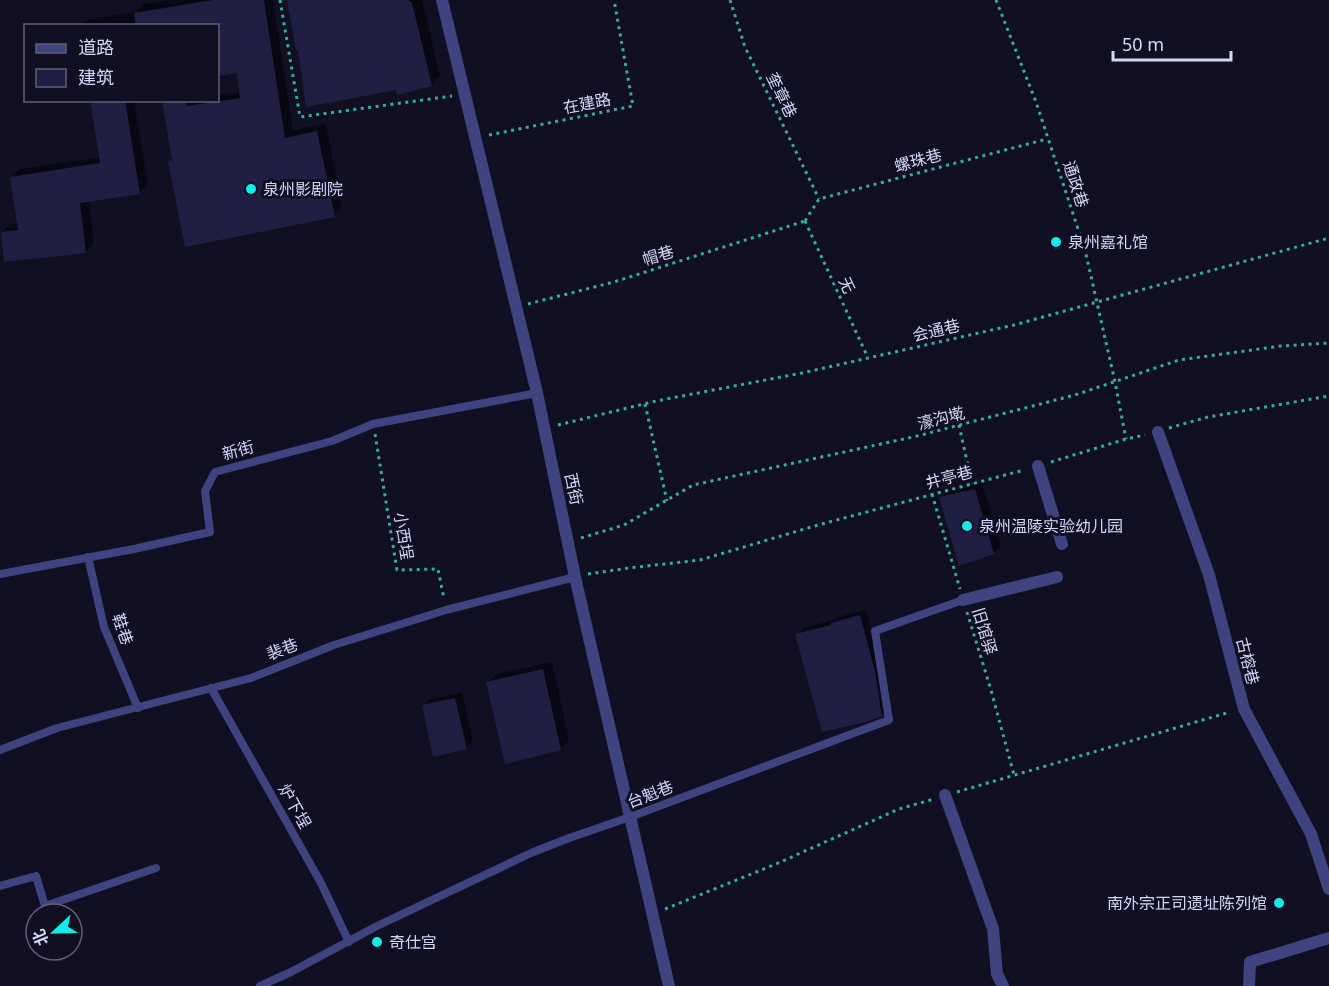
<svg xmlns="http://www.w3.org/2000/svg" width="1329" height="986" viewBox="0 0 1329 986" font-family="'Noto Sans','Noto Sans SC',sans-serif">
<rect width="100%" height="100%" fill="#111023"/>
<!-- shadow -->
<g fill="#0007">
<polygon points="172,0 273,0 293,130 326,124 342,207 334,215 169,162 173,157 164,100 218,100 218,95 241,92 238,72 218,75 218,26 82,26 89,19 137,12 144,4"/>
<polygon points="288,0 422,0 440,76 431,85 397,89 299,48"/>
<polygon points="92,100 134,100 148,184 139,193 89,200 94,243 86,252 2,232 11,224 19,223 11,178 20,169 101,157"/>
<polygon points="982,483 1001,546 994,553 941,498 948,491"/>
<polygon points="866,609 881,665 888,708 881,715 797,635 804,628 836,619 839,617"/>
<polygon points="552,662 569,740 561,749 488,683 496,674"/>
<polygon points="462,692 473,741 466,748 423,705 430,699"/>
</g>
<!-- building -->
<g fill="#211e43">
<polygon points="213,0 264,0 285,138 317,131 335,217 185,247 168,161 172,160 162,100 186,100 187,106 240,98 237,73 218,76 218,26 136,26 134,13"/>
<polygon points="287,0 408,0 412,3 432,86 397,95 396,90 306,107 298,50 296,50"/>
<polygon points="90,100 125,100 140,194 80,203 86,253 4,262 1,232 18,230 10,177 100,163"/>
<polygon points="975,489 994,554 959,566 939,497"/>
<polygon points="860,615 875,672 882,716 866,722 822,732 795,634 831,625 831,623"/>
<polygon points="543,669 561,750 505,764 486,682"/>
<polygon points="455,698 467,749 433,757 422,705"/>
</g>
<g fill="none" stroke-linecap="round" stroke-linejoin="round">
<!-- path -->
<g stroke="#38ad9a" stroke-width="3" stroke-dasharray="3 4.5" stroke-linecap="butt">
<polyline points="280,0 300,117 452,96"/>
<polyline points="730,0 745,47 819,199"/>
<polyline points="996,0 1036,102 1085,250 1115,382 1126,439"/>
<polyline points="489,135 633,106 614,0"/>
<polyline points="805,221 819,199 1047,139"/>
<polyline points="805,221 868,358"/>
<polyline points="528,304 614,282 805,221"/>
<polyline points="645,404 667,501"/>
<polyline points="558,425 656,401 802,373 1014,325 1329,238"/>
<polyline points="959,425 972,484"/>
<polyline points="1169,428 1208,417 1329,396"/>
<polyline points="375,434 397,570 438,569 444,599"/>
<polyline points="1051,462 1126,439 1145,435"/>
<polyline points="932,494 960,589"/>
<polyline points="581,538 624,525 693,485 913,437 1075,395 1179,360 1281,346 1329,343"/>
<polyline points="588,574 629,568 700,560 818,525 1024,470"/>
<polyline points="967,612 991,690 1014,775"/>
<polyline points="957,792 1230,712"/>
<polyline points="665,909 776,864 899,809 934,799"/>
</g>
<!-- lane -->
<g stroke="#3f437f" stroke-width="8">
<polyline points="88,557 104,627 138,708"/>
<polyline points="0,574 134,549 210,532 205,491 215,472 332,441 373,424 537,393"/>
<polyline points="211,688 321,883 349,942"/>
<polyline points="0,750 57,728 251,678 334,645 446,610 575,577"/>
<polyline points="0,886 36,876 45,906 156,868"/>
<polyline points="260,986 291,972 377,926 531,853 569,838 630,817 889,720 875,631 963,600"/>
</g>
<!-- street -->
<g stroke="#3f437f" stroke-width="12">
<polyline points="442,0 537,393 575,577 669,986"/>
<polyline points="1158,432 1209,575 1244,709 1311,834 1329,889"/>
<polyline points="1038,466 1062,544"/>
<polyline points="963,600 1057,577"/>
<polyline points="945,795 993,929 997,974 1003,986"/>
<polyline points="1249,986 1250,962 1329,938"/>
</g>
</g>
<!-- markers -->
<g fill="#11eceb" stroke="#111023" stroke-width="2">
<circle cx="251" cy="189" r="6"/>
<circle cx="1056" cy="242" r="6"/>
<circle cx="967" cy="526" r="6"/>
<circle cx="1279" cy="903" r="6"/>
<circle cx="377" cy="942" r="6"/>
</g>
<g text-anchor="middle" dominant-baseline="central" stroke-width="6" stroke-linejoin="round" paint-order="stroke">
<!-- street labels -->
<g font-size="16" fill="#d6d6fc" stroke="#111023">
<text transform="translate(782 95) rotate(64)">奎章巷</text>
<text transform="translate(587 103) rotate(-11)">在建路</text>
<text transform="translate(918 160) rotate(-15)">螺珠巷</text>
<text transform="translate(1076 184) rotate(72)">通政巷</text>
<text transform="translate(658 255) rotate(-17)">帽巷</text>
<text transform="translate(847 285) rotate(65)">无</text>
<text transform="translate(936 330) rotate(-13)">会通巷</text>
<text transform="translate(941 418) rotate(-15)">濠沟墘</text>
<text transform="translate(238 450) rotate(-15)">新街</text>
<text transform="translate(949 477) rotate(-15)">井亭巷</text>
<text transform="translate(574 489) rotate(78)">西街</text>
<text transform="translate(404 536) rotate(81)">小西埕</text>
<text transform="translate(123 629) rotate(71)">鞋巷</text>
<text transform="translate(985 631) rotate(73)">旧馆驿</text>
<text transform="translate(282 649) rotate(-21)">裴巷</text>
<text transform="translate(1248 661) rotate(76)">古榕巷</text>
<text transform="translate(650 794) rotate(-21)">台魁巷</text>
<text transform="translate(295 806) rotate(61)">炉下埕</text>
</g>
<!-- poi labels -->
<g font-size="16" fill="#d6d6fc" stroke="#111023" text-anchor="start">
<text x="263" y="189">泉州影剧院</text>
<text x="1068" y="242">泉州嘉礼馆</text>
<text x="979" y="526">泉州温陵实验幼儿园</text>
<text x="1267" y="903" text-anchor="end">南外宗正司遗址陈列馆</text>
<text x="389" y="942">奇仕宫</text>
</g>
</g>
<!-- legend -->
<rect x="24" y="24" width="195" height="78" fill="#111023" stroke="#605f7a" stroke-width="1.5"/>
<rect x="36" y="44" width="30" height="9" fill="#3f437f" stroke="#605f7a" stroke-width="1.5"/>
<text x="78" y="54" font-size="18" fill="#d6d6fc">道路</text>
<rect x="36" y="69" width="30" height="18" fill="#211e43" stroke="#605f7a" stroke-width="1.5"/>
<text x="78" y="84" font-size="18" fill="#d6d6fc">建筑</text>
<!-- north arrow -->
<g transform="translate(54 932) rotate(248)"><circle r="28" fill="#111023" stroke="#605f7a" stroke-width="1.5"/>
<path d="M0-4.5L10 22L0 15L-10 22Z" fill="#11eceb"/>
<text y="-9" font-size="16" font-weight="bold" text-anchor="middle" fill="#d6d6fc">北</text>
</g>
<!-- scale -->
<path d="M1113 51v9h118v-9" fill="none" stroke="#d6d6fc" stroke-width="3"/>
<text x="1122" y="51" font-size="18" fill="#d6d6fc" stroke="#111023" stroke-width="4.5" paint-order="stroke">50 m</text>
</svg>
